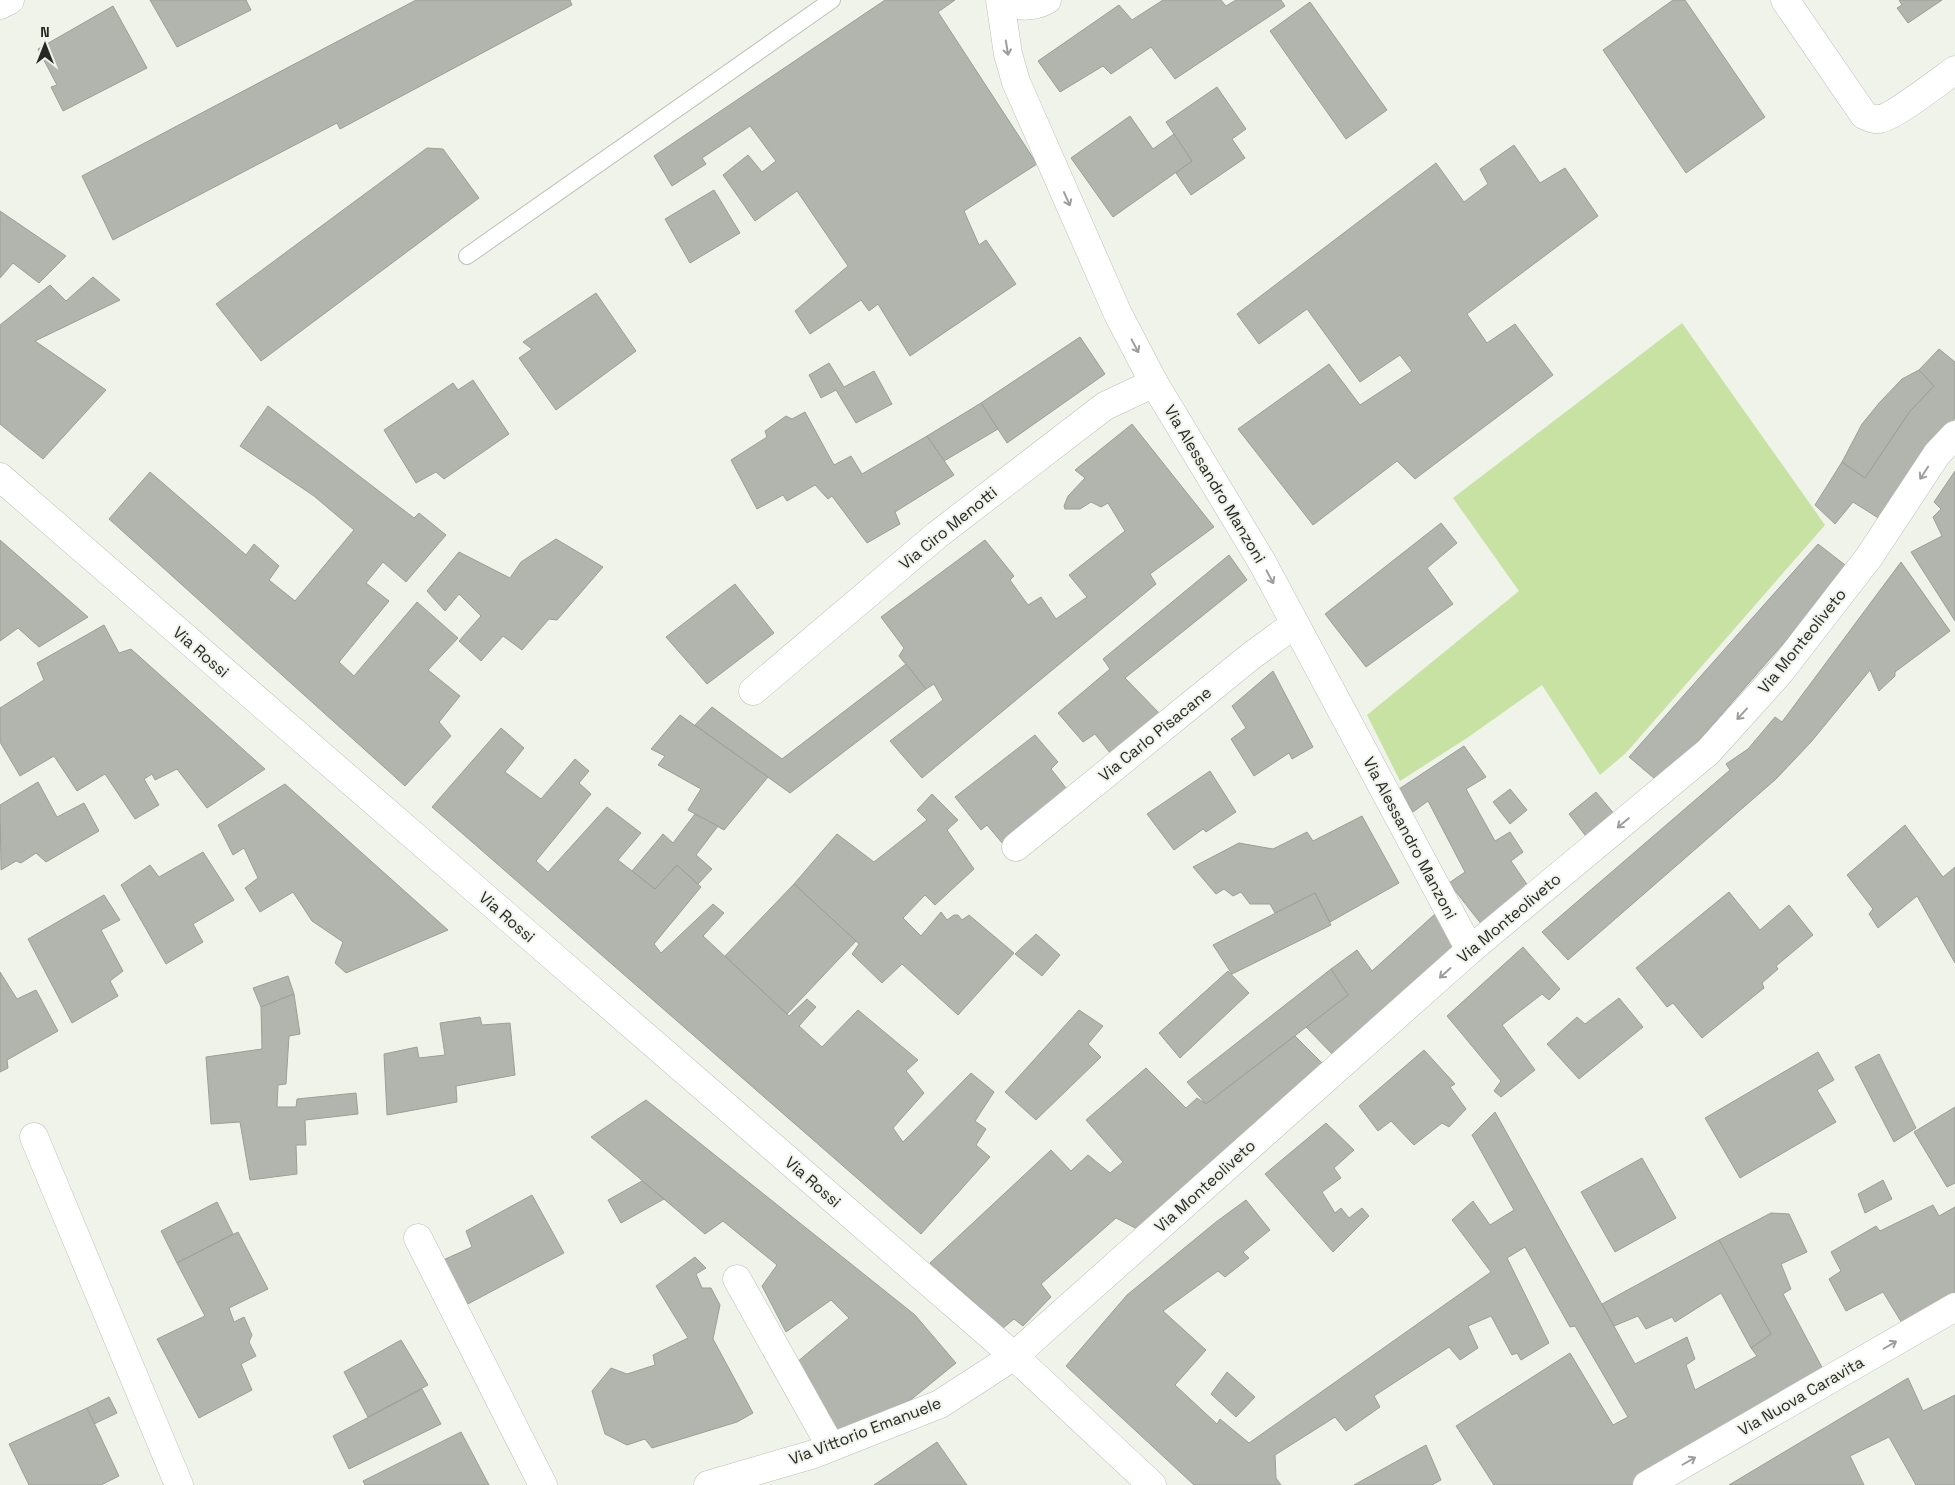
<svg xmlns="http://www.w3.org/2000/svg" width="1955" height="1485" viewBox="0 0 1955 1485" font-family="'Space Grotesk',sans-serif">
<rect width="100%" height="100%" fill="#eff3ea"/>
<!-- green -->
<polygon fill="#c7e2a2" points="1682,323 1825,525 1626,753 1600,775 1542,685 1467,738 1400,781 1367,715 1519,591 1453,498"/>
<!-- building -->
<g fill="#b2b5ad" stroke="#9b9f96">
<polygon points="150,0 246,0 251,10 177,47"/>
<polygon points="416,0 570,0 572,5 340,129 337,123 113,240 82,176"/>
<polygon points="885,0 955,0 938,12 1037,164 964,211 979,245 986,240 1016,284 910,356 878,304 869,311 861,300 810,334 795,311 848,266 797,191 755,221 723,175 748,155 762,172 776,161 750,126 702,158 706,164 672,186 654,156"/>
<polygon points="1163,0 1221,0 1226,6 1236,0 1281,0 1285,6 1175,79 1151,47 1111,74 1103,66 1060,92 1038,61 1119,5 1132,20"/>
<polygon points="1673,0 1685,0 1765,117 1686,173 1603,50"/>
<polygon points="1899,0 1942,0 1908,23 1897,8 1902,5"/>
<polygon points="1310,2 1387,110 1346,139 1270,31"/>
<polygon points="113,6 147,68 63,111 51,87 57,85 38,49"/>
<polygon points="1217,87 1246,129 1232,139 1245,158 1191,195 1176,173 1192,161 1166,122"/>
<polygon points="1130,116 1153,149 1174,134 1192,161 1113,217 1071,158"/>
<polygon points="1514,145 1540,183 1565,168 1598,216 1467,314 1487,343 1515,324 1553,375 1415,479 1397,461 1313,525 1238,429 1329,364 1360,405 1412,371 1400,355 1360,382 1307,309 1259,344 1237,314 1436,163 1464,202 1488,184 1480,169"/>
<polygon points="427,148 443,149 479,198 261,361 216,304"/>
<polygon points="714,190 740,233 690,263 665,219"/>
<polygon points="0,211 66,256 39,283 13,263 0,278"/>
<polygon points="93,277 120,300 35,341 106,390 43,459 0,424 0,325 50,285 66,301"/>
<polygon points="596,293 636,351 556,410 519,358 532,349 523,342"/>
<polygon points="1080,337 1105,374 1007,443 981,403"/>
<polygon points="1939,349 1955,362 1955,418 1880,519 1853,502 1835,524 1815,505 1842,462 1865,478 1910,411 1934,386 1919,370"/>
<polygon points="829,363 844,387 874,371 892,404 856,423 836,390 821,398 809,375"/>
<polygon points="1919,370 1934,386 1910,411 1865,478 1842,462 1862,424 1880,402 1902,379"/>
<polygon points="473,380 509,434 444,479 436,472 416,483 384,430 453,383 458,390"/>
<polygon points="981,403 998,429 944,461 927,436"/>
<polygon points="268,406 414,518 419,513 446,535 406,582 383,562 366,583 389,601 339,662 354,676 417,602 458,638 428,670 460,696 439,722 451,736 405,786 109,519 150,472 246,555 254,544 279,566 269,580 295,601 354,530 314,496 240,446"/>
<polygon points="805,412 834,465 851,456 862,474 927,436 954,475 895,512 900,524 867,543 832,496 828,499 815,485 787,501 783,495 757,509 731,460 767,437 765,431 786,416 792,419"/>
<polygon points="1132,424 1214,527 1150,574 1156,584 922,778 890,741 943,700 934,684 926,689 899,656 904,648 881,617 985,540 1014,576 1010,580 1028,605 1041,597 1056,619 1087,597 1069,575 1125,531 1108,503 1101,507 1091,502 1080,509 1065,509 1064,506 1068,496 1085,478 1075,470"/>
<polygon points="1955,471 1955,621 1911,552 1942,536 1933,517 1941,509 1934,502"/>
<polygon points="1441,523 1457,543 1427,568 1453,604 1366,667 1325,614"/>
<polygon points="556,539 603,567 557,620 549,619 522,650 503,636 481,661 459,641 481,616 459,594 445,611 427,591 459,552 510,578 521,562"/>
<polygon points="0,540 88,617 39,647 18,628 0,641"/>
<polygon points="1818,544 1849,568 1661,784 1629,757"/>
<polygon points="1229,555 1247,580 1125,678 1162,716 1114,758 1095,734 1083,742 1058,713 1110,669 1103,659"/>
<polygon points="1901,562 1950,631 1895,672 1895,676 1879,691 1870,670 1811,742 1776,779 1568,960 1542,932 1730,770 1726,764 1748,749 1775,717 1782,722"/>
<polygon points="735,584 774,633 707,684 666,637"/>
<polygon points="104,625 119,653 131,649 265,769 207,808 177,769 155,780 152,774 144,779 159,805 135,819 105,774 77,791 54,756 20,776 0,742 0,708 44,680 37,663"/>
<polygon points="906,664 926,689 790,793 695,725 712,707 782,759"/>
<polygon points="1273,671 1313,747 1292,759 1289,753 1254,776 1231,739 1246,728 1232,706"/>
<polygon points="680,715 768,777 724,830 688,810 701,789 658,765 665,756 651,749"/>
<polygon points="501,728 524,748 505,772 541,799 575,759 589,771 579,783 591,794 536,861 548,872 607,807 641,833 618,860 655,889 677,865 701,887 654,944 661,953 713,904 724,913 703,936 789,1016 807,999 816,1007 799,1026 822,1047 858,1010 918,1060 906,1071 924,1093 893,1128 903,1142 971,1073 994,1092 975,1121 986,1129 976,1145 990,1157 921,1234 432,807"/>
<polygon points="1035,735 1058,762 1051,769 1070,793 1003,844 987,825 981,830 955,797"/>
<polygon points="1464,746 1486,777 1466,789 1495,841 1510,832 1523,852 1511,861 1530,889 1486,930 1449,883 1465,872 1428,801 1413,812 1399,789"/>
<polygon points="1210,771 1236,812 1206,832 1203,829 1174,850 1147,814"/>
<polygon points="38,782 57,817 84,803 99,831 46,862 36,853 21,863 16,861 1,870 0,805"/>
<polygon points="285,784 448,930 346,973 335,963 343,942 312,921 293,892 260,912 245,888 258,878 244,848 233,855 218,825"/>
<polygon points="1510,789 1527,810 1510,824 1493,802"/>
<polygon points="1596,792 1620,821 1591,843 1569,814"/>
<polygon points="932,794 958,820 947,830 974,869 935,905 925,895 903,918 921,936 941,912 947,920 954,915 958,915 962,920 969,915 1014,953 958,1015 902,964 882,983 852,954 859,944 794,884 837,834 874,862 927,820 917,810"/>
<polygon points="695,814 718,826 696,855 712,869 698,884 677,865 655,889 632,871 663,834 673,843"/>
<polygon points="1362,816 1399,883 1330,922 1315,893 1275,913 1270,904 1250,904 1241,892 1233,896 1224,889 1216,894 1193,867 1239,843 1273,849 1307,832 1313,841"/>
<polygon points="1905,825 1943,877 1955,867 1955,963 1917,896 1878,928 1869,914 1873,909 1847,875"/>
<polygon points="203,852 234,900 193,924 203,942 166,964 121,885 150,865 159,877"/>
<polygon points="794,884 856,941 787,1014 725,956"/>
<polygon points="1729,892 1760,930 1789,905 1813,935 1776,966 1778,969 1762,983 1764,988 1702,1038 1673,1003 1667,1007 1636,968"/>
<polygon points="1315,893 1331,925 1232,974 1213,945"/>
<polygon points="104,895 120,920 101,930 123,971 110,981 118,996 72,1023 28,939"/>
<polygon points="1435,914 1463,947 1335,1057 1306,1027 1348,995 1331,969 1357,950 1372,971"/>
<polygon points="1036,934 1060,955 1042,976 1015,954"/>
<polygon points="1523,947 1560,989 1549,1000 1542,994 1502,1025 1535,1070 1501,1097 1494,1091 1501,1081 1447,1016"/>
<polygon points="1331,969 1348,995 1206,1104 1187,1082"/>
<polygon points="1228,971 1249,993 1180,1058 1159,1033"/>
<polygon points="0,972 17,999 36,990 58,1031 7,1060 8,1068 0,1072"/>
<polygon points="288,976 294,994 261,1007 253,988"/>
<polygon points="294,994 300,1034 289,1036 286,1084 278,1085 277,1107 296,1107 297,1099 356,1093 358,1114 305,1120 306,1145 296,1145 297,1174 250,1180 240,1122 211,1124 206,1057 262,1049 261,1007"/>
<polygon points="1619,998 1643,1027 1579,1079 1547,1044 1577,1017 1585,1024"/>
<polygon points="1079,1010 1103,1026 1088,1044 1101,1057 1036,1120 1005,1092"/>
<polygon points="480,1017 482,1025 510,1023 515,1075 456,1086 457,1102 387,1115 384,1054 417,1047 419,1058 445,1055 440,1023"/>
<polygon points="1295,1036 1325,1066 1137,1229 1116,1218 1041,1284 1051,1297 1023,1326 1014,1319 1003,1328 930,1263 1051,1150 1071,1171 1088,1155 1110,1173 1123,1162 1086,1120 1146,1068 1186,1108 1197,1098 1206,1104"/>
<polygon points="1424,1050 1455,1084 1450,1087 1466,1109 1449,1127 1442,1123 1414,1145 1391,1121 1378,1131 1359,1106"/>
<polygon points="1818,1052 1834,1080 1817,1090 1836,1122 1740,1178 1705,1118"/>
<polygon points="1879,1054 1916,1128 1894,1142 1855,1067"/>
<polygon points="646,1100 915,1315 956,1363 886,1420 842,1440 796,1363 849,1318 831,1300 786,1332 762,1286 777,1265 723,1221 705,1234 591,1137"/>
<polygon points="1955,1107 1955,1183 1947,1187 1914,1132"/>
<polygon points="1495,1112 1635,1364 1687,1337 1695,1359 1686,1365 1695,1390 1757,1356 1751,1348 1771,1334 1719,1240 1771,1213 1789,1214 1807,1252 1781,1264 1791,1289 1783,1294 1825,1373 1633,1485 1494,1485 1456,1426 1570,1353 1613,1425 1628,1417 1575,1326 1570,1327 1525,1247 1507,1258 1549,1343 1521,1360 1517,1353 1512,1355 1491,1316 1468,1326 1478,1348 1460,1360 1449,1347 1374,1396 1380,1407 1346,1431 1335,1417 1275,1455 1276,1478 1281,1485 1194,1485 1066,1366 1127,1295 1216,1222 1246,1200 1270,1230 1243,1252 1249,1258 1225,1277 1218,1271 1163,1311 1206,1350 1175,1385 1217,1424 1220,1419 1249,1443 1491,1272 1452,1220 1473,1201 1490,1225 1514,1210 1472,1135"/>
<polygon points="1326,1123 1354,1150 1334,1168 1341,1178 1322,1192 1335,1213 1341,1208 1349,1218 1362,1208 1369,1216 1333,1252 1265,1174"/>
<polygon points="1642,1158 1676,1218 1615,1252 1581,1192"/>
<polygon points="1883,1180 1892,1199 1865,1213 1858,1194"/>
<polygon points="642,1181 664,1199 621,1223 608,1200"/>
<polygon points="532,1195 564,1253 464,1306 441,1261 472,1247 466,1231"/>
<polygon points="217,1202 233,1234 177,1263 161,1231"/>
<polygon points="1933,1205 1939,1216 1955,1207 1955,1298 1905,1328 1883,1292 1846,1311 1829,1279 1841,1271 1831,1252 1876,1226 1880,1231"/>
<polygon points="238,1232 268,1289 229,1308 234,1322 244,1317 252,1335 249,1342 256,1356 241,1364 252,1390 199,1418 157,1339 205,1316 177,1263"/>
<polygon points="1719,1240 1771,1334 1751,1348 1721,1293 1675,1322 1672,1317 1646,1329 1638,1316 1614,1326 1602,1304"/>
<polygon points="695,1257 706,1268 696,1274 702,1288 711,1288 720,1305 713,1339 753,1413 737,1422 652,1448 645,1439 627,1445 605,1434 592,1391 611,1368 627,1374 655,1365 653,1355 688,1338 656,1286"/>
<polygon points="401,1340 428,1385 368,1417 344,1372"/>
<polygon points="1227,1372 1255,1397 1236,1417 1211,1394"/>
<polygon points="1908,1378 1923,1411 1955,1395 1955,1485 1916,1485 1889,1437 1850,1456 1864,1485 1729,1485"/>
<polygon points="422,1389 441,1424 349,1469 333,1436"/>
<polygon points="109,1397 117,1413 94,1424 87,1408"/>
<polygon points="87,1408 119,1476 101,1485 29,1485 9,1444"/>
<polygon points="461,1432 489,1485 365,1485 363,1481"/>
<polygon points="937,1442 967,1485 874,1485"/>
<polygon points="1426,1445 1441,1480 1432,1485 1354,1485"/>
</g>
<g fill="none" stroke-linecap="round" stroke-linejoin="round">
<defs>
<polyline id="service" points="467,256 832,0"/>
<g id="minor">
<polyline points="1000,0 1008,54 1016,82 1118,314 1154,383 1262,562 1470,950"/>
<path d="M1006,0C1019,8 1034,7 1047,0"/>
<path d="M1785,0L1864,115C1868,117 1873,120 1879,119C1892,118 1941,80 1955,70"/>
<polyline points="0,5 10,0"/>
<polyline points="753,691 937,535 1105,406 1154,383"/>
<polyline points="1016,847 1251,656 1295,624"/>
<polyline points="34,1137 179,1485"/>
<polyline points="418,1238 543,1485"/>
<polyline points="737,1279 831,1447"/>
<polyline points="708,1485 814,1454 940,1404 1014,1356 1470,950 1708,752 1780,672 1869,557 1937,454 1955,435"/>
<polyline points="1647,1485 1955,1307"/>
</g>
<polyline id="tertiary" points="0,477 1014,1356 1152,1485"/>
</defs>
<!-- service casing -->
<use href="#service" stroke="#bdc0b8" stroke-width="18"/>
<!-- minor casing -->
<use href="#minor" stroke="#bdc0b8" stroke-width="29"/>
<!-- tertiary casing -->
<use href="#tertiary" stroke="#bdc0b8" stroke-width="29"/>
<!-- service -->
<use href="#service" stroke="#fff" stroke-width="16"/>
<!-- minor -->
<use href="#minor" stroke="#fff" stroke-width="28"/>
<!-- tertiary -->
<use href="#tertiary" stroke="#fff" stroke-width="28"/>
</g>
<!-- one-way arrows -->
<defs><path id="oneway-shaft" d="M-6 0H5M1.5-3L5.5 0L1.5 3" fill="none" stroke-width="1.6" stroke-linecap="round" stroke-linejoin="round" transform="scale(1.25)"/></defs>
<g stroke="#9d9e9c">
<use href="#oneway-shaft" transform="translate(1007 48) rotate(81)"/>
<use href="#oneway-shaft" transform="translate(1067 199) rotate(66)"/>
<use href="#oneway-shaft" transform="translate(1135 346) rotate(62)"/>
<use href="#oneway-shaft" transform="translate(1924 473) rotate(123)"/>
<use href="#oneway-shaft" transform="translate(1270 577) rotate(62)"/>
<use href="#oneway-shaft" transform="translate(1742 714) rotate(132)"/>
<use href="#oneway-shaft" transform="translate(1623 823) rotate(140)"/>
<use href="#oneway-shaft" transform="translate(1445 973) rotate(138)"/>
<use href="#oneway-shaft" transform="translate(1890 1345) rotate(-30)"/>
<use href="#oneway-shaft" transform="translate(1689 1461) rotate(-30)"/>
</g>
<g text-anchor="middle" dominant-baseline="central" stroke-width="4" stroke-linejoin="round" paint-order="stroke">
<!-- street labels -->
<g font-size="16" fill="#262824" stroke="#eff3ea">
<text transform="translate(1215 484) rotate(59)">Via Alessandro Manzoni</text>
<text transform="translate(948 528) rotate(-39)">Via Ciro Menotti</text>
<text transform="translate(1802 641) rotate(-51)">Via Monteoliveto</text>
<text transform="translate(201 652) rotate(41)">Via Rossi</text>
<text transform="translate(1155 734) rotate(-39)">Via Carlo Pisacane</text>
<text transform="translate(1410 838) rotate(62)">Via Alessandro Manzoni</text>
<text transform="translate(507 917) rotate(41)">Via Rossi</text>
<text transform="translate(1509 918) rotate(-40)">Via Monteoliveto</text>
<text transform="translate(813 1182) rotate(41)">Via Rossi</text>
<text transform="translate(1205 1186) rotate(-42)">Via Monteoliveto</text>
<text transform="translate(1801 1396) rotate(-30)">Via Nuova Caravita</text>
<text transform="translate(865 1431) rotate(-21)">Via Vittorio Emanuele</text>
</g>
</g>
<!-- north arrow -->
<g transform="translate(45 45)" stroke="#eff3ea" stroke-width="4" paint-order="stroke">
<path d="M0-4L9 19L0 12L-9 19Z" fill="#262824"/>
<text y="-8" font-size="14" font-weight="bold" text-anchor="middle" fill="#262824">N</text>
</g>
</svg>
